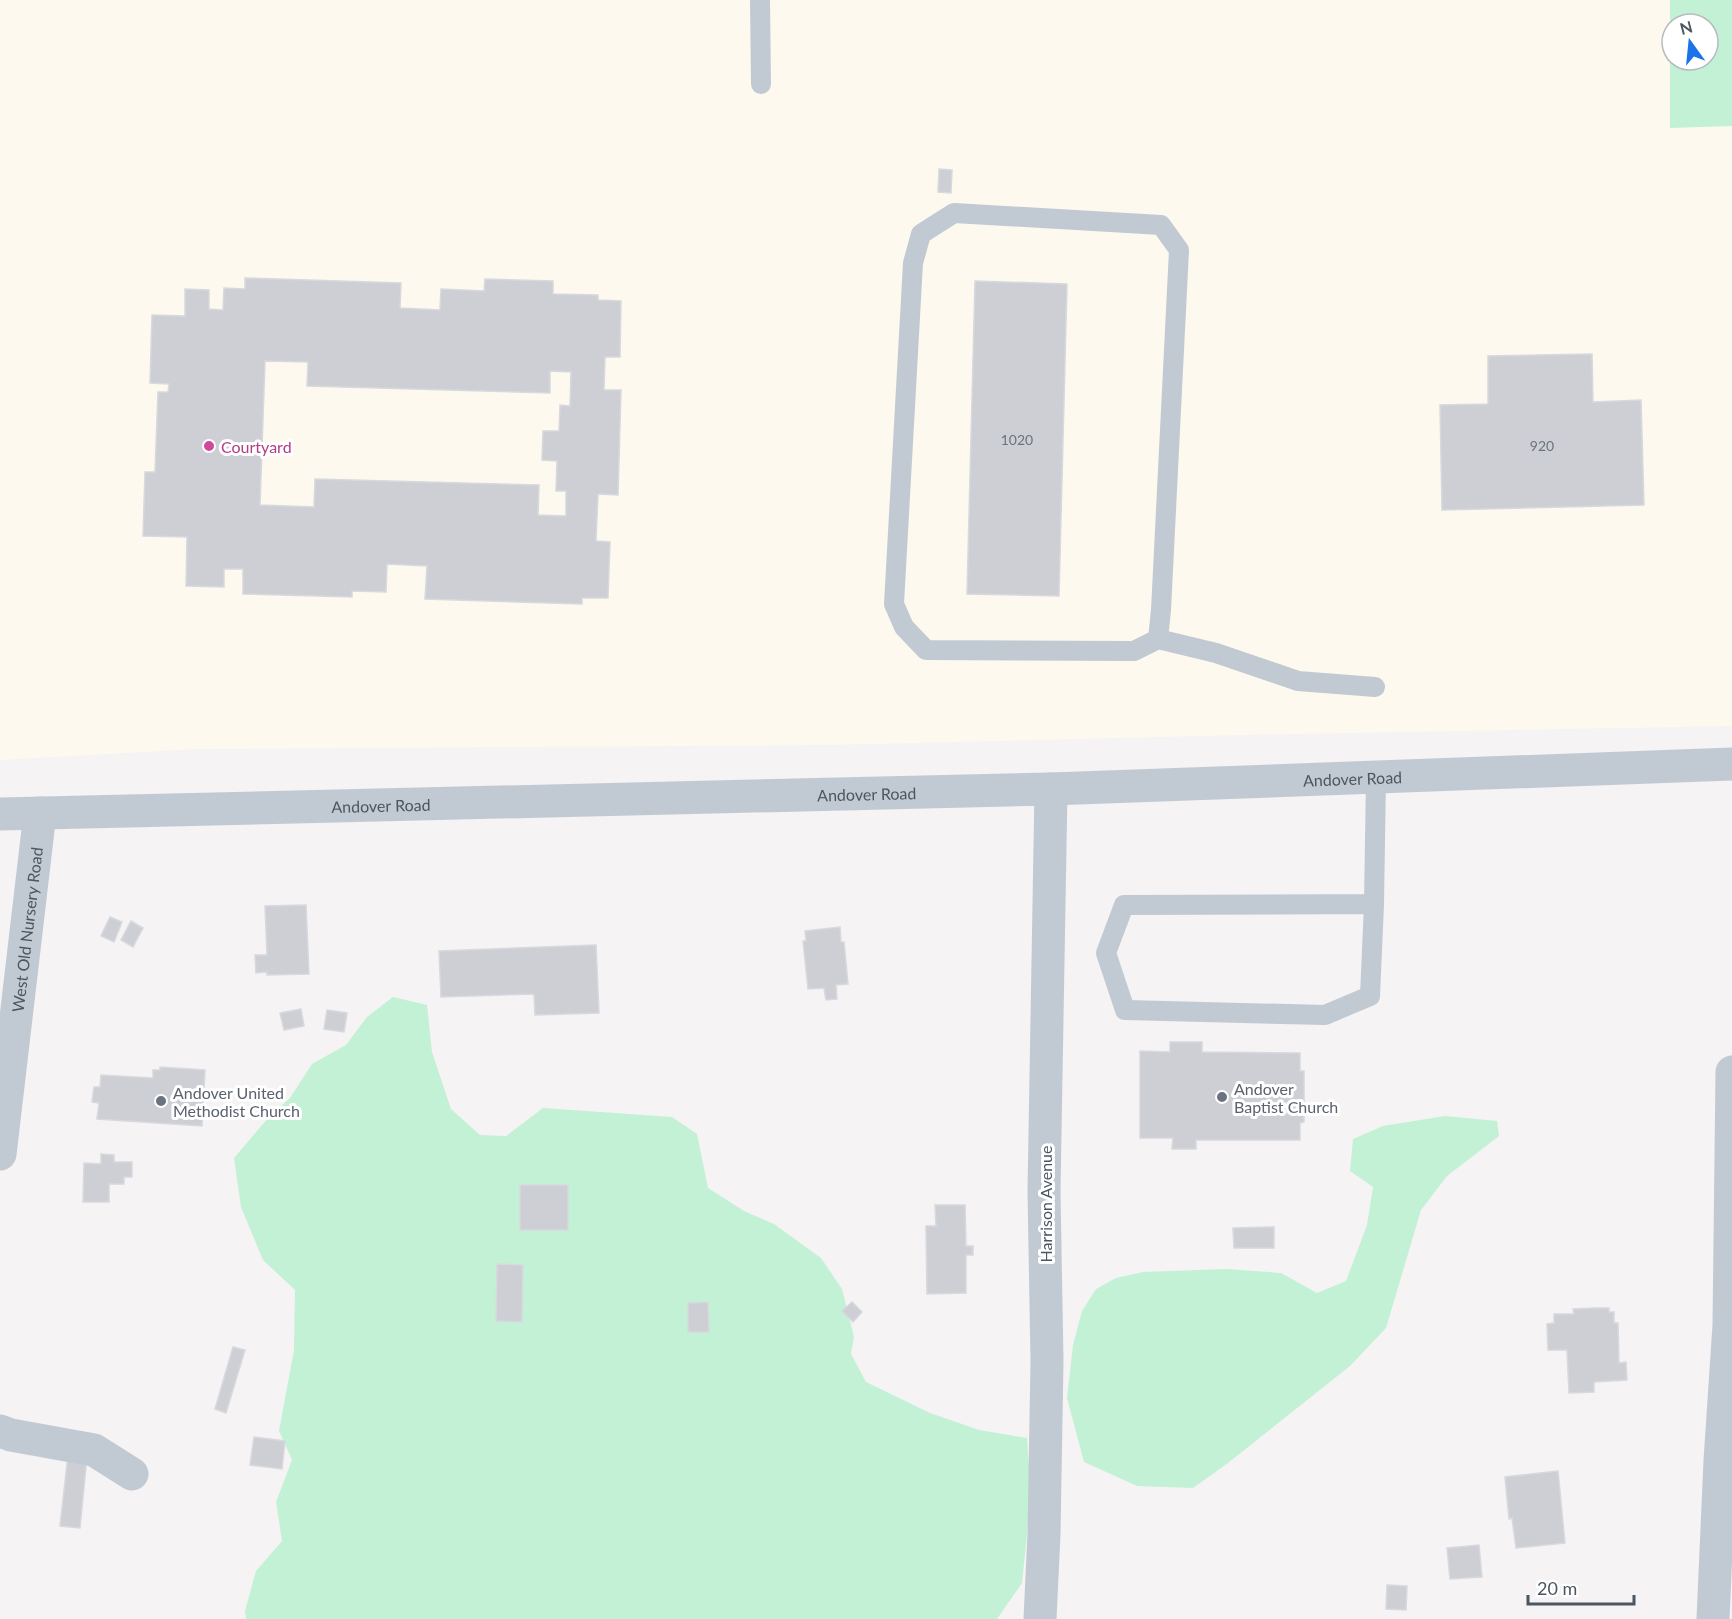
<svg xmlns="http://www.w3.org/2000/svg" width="1732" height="1619" viewBox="0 0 1732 1619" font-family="Lato,sans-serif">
<rect width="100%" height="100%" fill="#f5f3f3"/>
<!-- commercial -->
<polygon fill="#fdf9ef" points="0,0 1670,0 1670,127 1732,126 1732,726 1242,735 832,745 198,749 0,760"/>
<!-- green -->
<g fill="#c3f1d5" fill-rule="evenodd">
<path d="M1670,0H1732V126L1670,128ZM1672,24H1708V60H1672Z"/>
<polygon points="393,997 427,1005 432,1052 451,1109 480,1135 506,1136 543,1108 672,1117 697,1134 708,1188 744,1211 774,1224 821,1258 842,1289 854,1337 851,1354 866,1382 930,1413 979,1430 1027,1438 1031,1495 1022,1583 997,1619 246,1619 245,1611 256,1571 282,1541 276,1502 292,1460 279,1431 294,1350 295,1290 263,1260 241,1207 234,1158 269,1117 290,1098 312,1064 346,1045 367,1017"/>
<polygon points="1445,1116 1497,1121 1499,1136 1447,1176 1421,1210 1386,1328 1350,1366 1228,1463 1193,1488 1137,1486 1084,1462 1067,1398 1073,1345 1082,1311 1096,1289 1116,1278 1143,1272 1227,1269 1281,1273 1317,1293 1346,1281 1367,1225 1373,1187 1350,1171 1353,1139 1383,1126"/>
</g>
<!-- building -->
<g fill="#cdcfd5" stroke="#d7d9de" stroke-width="1.5" fill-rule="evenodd">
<polygon points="939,169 952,170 951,193 938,192"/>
<path d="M245,278L401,283L400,308L440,310L441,289L484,291L485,279L553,281V294L598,295V300L621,301L620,357H605L604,390H621L618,495L598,494L596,541L610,542L608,598H582V604L425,599L427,566L387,564L386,592L352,591V597L243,594V569H224V587L186,586L187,537L143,536L145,472H155L158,392H168L169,384L150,383L152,315L185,316V289L209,290V309L223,310L224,288L245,289ZM265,361L308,362L307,386L550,393V371L571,372L570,406L560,405L559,431H543L542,460L557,461L556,491H566V516L538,515L539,485L315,479L314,507L260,505Z"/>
<polygon points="975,281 1067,284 1059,596 967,594"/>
<polygon points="1592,354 1593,402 1641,400 1644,505 1442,510 1440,405 1488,404 1488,356"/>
<polygon points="306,905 309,974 267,975 267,972 256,973 255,955 267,955 265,906"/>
<polygon points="110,917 122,922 114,942 101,936"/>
<polygon points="131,921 143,928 133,947 121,940"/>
<polygon points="840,927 841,942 844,942 848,984 836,985 837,999 826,1000 824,988 808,989 803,941 806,941 805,931"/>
<polygon points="596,945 599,1013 535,1015 534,994 441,997 439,951"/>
<polygon points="301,1009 304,1026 284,1030 280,1013"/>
<polygon points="327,1010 347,1013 344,1032 324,1029"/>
<polygon points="1170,1042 1202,1042 1202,1052 1300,1053 1300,1071 1304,1071 1304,1122 1300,1123 1300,1140 1196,1140 1196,1149 1172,1149 1173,1138 1140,1138 1140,1051 1170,1052"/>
<polygon points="160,1067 205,1070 202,1126 97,1119 99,1103 92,1102 94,1087 100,1087 101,1075 153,1078 153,1070 160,1070"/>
<polygon points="101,1154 114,1155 114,1162 132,1162 132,1177 124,1177 124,1184 109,1184 109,1202 83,1202 84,1163 101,1164"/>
<rect x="520" y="1185" width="48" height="45"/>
<polygon points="935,1205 965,1205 966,1246 973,1246 973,1255 966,1255 966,1293 927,1294 926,1229 926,1226 936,1226"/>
<polygon points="1274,1227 1274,1248 1234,1248 1233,1228"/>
<polygon points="497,1264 523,1265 522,1322 496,1321"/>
<polygon points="708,1302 709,1332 688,1332 688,1303"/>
<polygon points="852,1302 862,1312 853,1322 842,1311"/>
<polygon points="1596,1308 1609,1308 1609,1312 1614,1312 1614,1323 1618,1323 1619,1363 1626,1362 1627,1380 1594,1382 1594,1392 1569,1393 1567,1350 1548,1350 1547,1324 1554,1323 1554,1314 1574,1314 1573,1309"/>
<polygon points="233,1347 245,1350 226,1413 215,1409"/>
<polygon points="254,1437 285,1441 282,1469 250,1465"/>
<polygon points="68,1455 87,1457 80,1528 60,1526"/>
<polygon points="1558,1471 1565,1543 1516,1548 1512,1518 1509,1519 1505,1477"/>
<polygon points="1479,1545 1482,1577 1450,1579 1447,1548"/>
<polygon points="1387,1585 1407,1586 1406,1610 1386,1609"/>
</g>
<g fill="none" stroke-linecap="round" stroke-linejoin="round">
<!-- service -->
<g stroke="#c1cad2" stroke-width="20">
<polyline points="760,0 761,84"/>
<polyline points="1158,639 1134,651 926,650 904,627 894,604 913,263 921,234 954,213 1161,225 1179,250 1161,610 1158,639 1216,653 1298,681 1375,687"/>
<polyline points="1374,904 1124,905 1106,953 1125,1010 1325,1015 1370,996 1374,904 1376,777"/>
</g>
<!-- minor -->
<g stroke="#c1cad2" stroke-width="33">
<path id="s1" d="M0,1154L40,813"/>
<polyline points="0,1431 11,1435 94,1450 132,1474"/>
<polyline points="1040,1619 1044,1534 1047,1361 1044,1191 1051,789"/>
<polyline points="1713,1619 1720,1461 1729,1325 1732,1072"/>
</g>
<!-- tertiary -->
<path stroke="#c1cad2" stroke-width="33" id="s2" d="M0,814L1051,789L1732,764"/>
</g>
<!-- markers -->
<circle fill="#d1479c" stroke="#fff" stroke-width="2" cx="209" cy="446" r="6"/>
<g fill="#6b7280" stroke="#fff" stroke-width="2">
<circle cx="1222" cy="1097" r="6"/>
<circle cx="161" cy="1101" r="6"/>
</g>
<g text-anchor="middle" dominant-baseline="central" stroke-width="6" stroke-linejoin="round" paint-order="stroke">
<!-- number labels -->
<g font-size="14" fill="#6b747e">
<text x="1017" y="439">1020</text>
<text x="1542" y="445">920</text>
</g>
<!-- hotel labels -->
<g font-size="16" fill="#b23c85" stroke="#fff" text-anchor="start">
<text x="221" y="446">Courtyard</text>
</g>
<!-- street labels -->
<g font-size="16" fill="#4a5661" stroke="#fff">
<text stroke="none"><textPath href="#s2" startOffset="1353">Andover Road</textPath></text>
<text stroke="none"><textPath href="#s2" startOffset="867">Andover Road</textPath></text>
<text stroke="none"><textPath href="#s2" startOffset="381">Andover Road</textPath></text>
<text stroke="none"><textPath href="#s1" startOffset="226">West Old Nursery Road</textPath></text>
<text transform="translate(1045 1204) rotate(-90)">Harrison Avenue</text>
</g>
<!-- worship labels -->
<g font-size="16" fill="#5b616d" stroke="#fff" text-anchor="start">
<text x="1234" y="1088">Andover<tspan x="1234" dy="18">Baptist Church</tspan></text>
<text x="173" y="1092">Andover United<tspan x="173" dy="18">Methodist Church</tspan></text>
</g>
</g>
<!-- north arrow -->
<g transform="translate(1690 42) rotate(345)"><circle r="28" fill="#ffffff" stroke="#b7bbc0" stroke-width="1.5"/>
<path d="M0-4.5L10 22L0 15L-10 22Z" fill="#1a73e8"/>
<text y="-9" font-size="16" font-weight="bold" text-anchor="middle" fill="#4a5661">N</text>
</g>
<!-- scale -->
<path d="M1528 1595v9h106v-9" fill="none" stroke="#4a5661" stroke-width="3"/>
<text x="1537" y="1595" font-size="18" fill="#4a5661" stroke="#ffffff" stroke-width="4.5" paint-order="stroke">20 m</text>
</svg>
